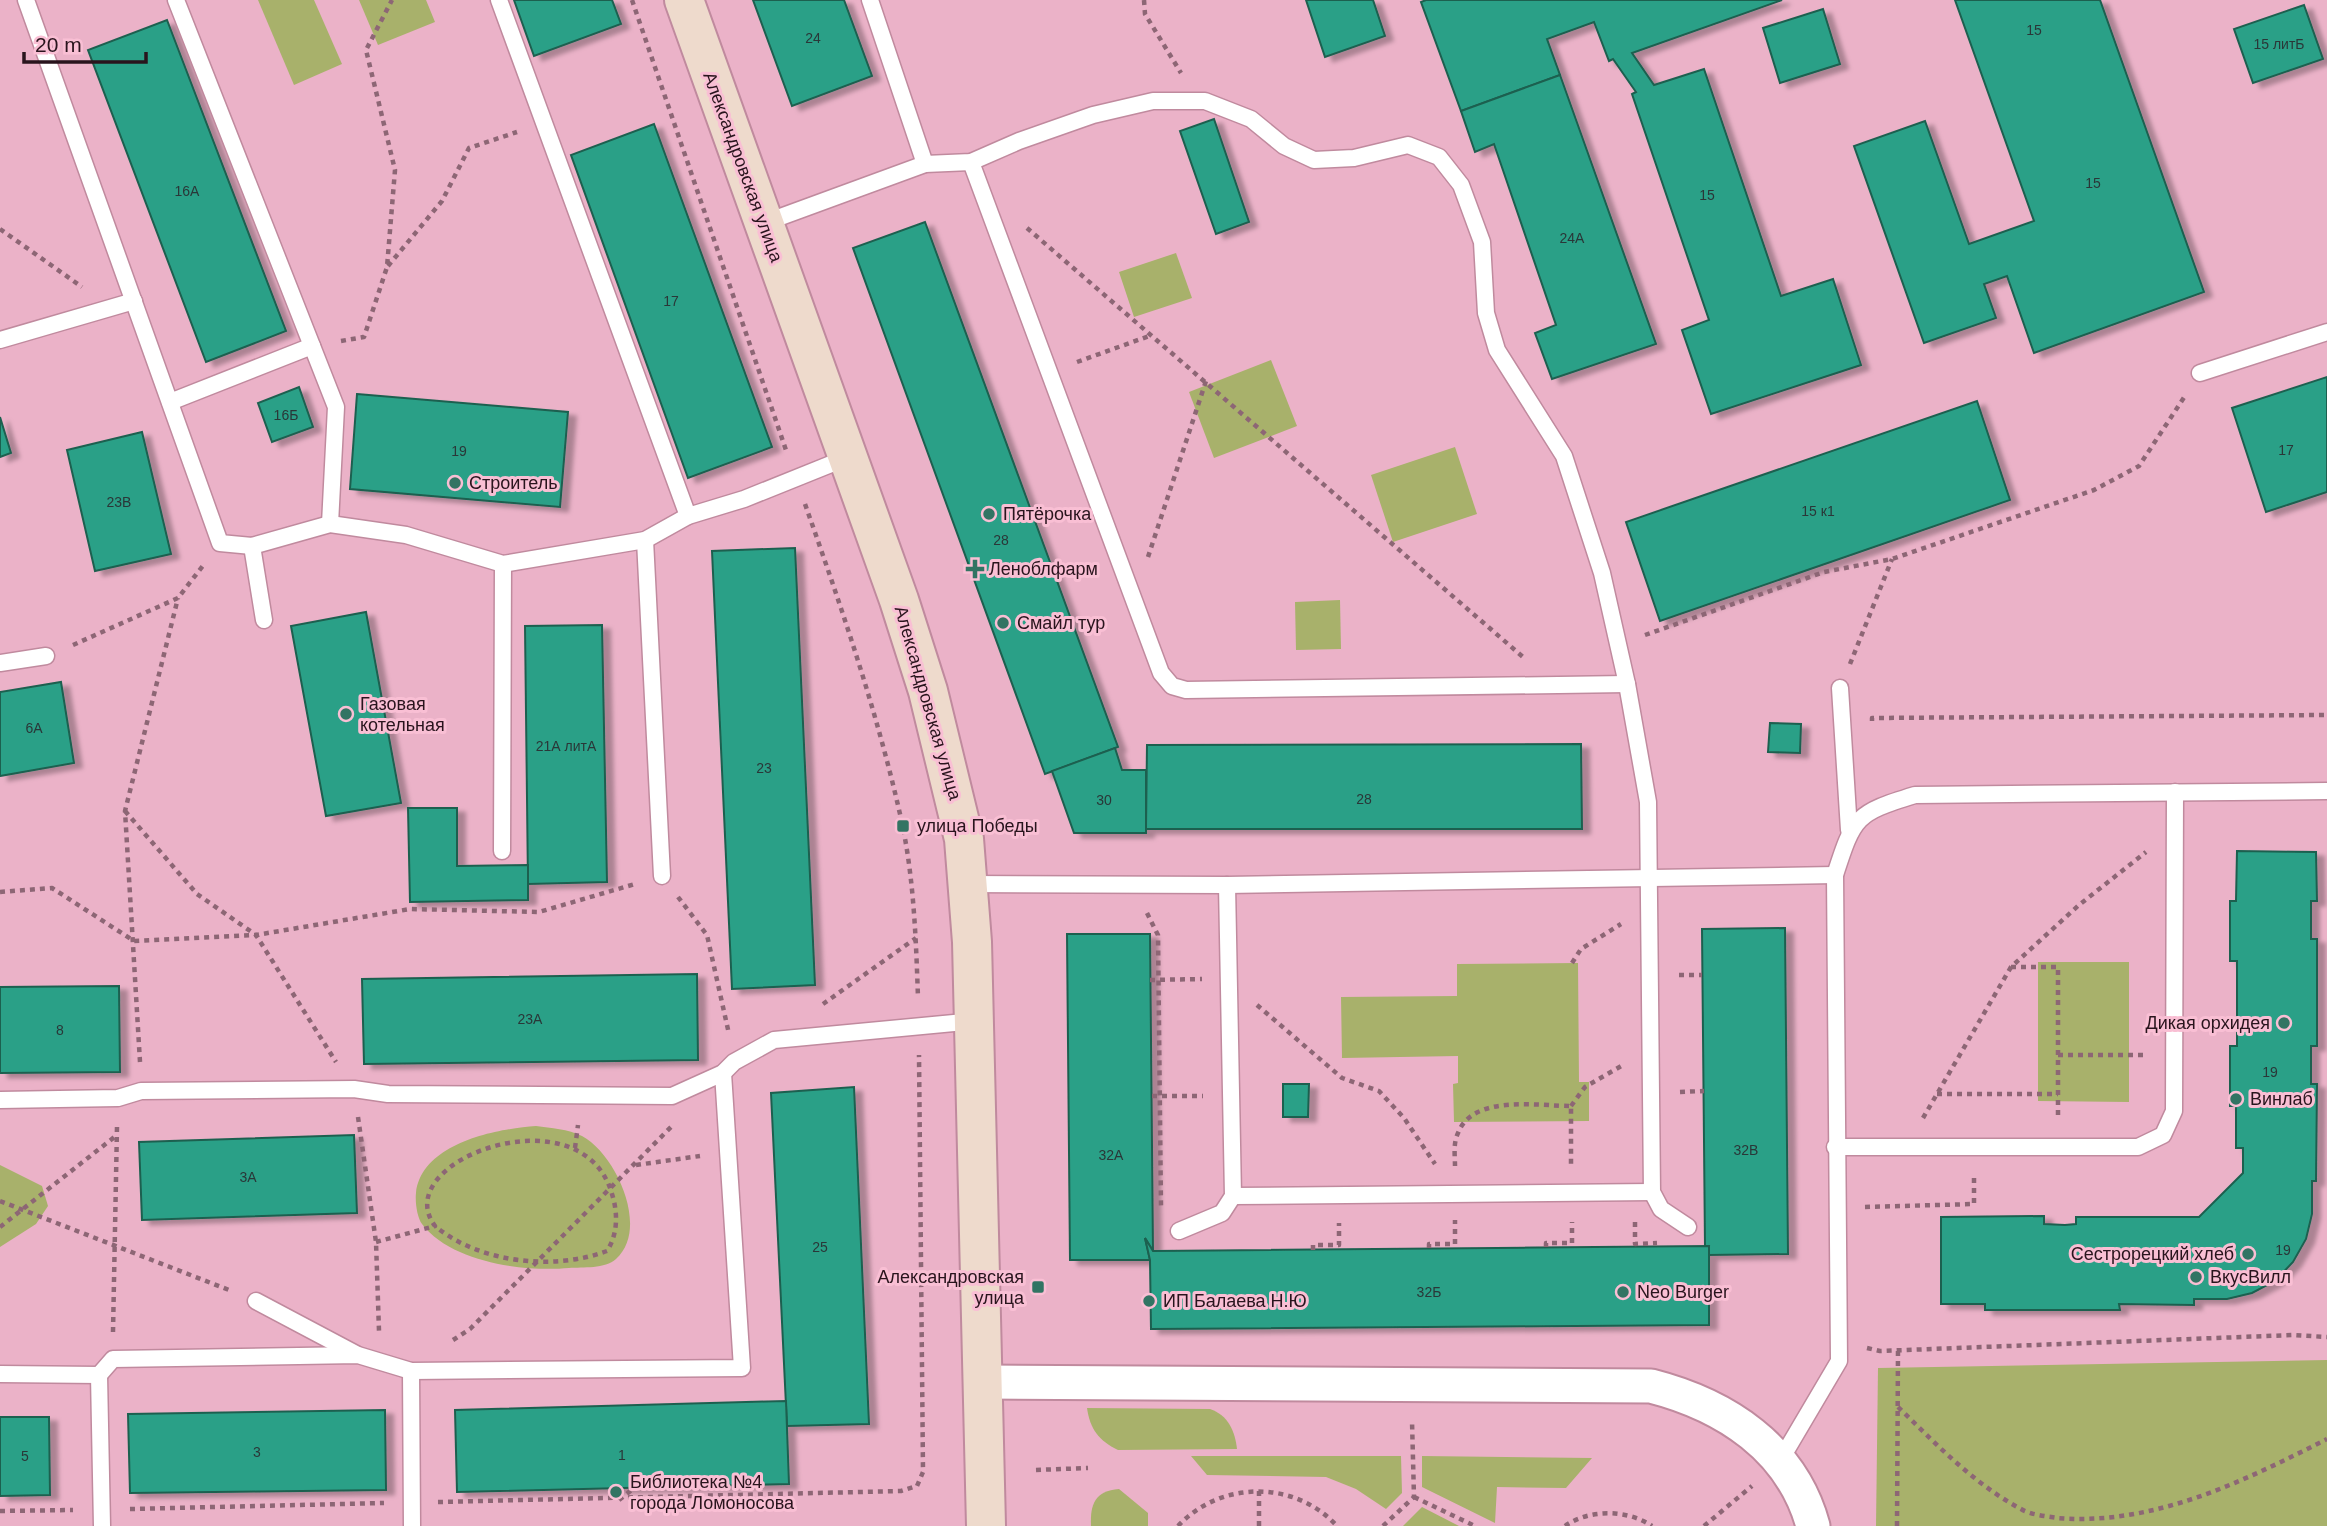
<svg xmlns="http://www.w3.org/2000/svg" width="2327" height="1526" viewBox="0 0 2327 1526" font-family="Helvetica,sans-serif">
<defs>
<filter id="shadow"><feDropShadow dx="8" dy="4.5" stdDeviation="2" flood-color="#0004"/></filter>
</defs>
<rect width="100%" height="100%" fill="#ebb2c8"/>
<!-- green -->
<g fill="#a8b16b">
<polygon points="258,0 314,0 342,64 294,85"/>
<polygon points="359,0 426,0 435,22 378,45"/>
<polygon points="1176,253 1192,298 1134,317 1119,272"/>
<polygon points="1271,360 1297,426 1214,458 1189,392"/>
<polygon points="1455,447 1477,514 1393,542 1371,475"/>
<polygon points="1340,600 1341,649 1296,650 1295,602"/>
<polygon points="2038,962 2129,962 2129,1102 2038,1101"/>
<polygon points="1578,963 1579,1082 1589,1082 1589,1121 1454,1122 1453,1084 1458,1083 1458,1056 1342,1058 1341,997 1457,996 1457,964"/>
<path d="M536,1126C551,1128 568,1129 582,1136C616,1154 650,1229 616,1259C605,1269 583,1267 569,1268C525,1272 452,1263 422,1224C417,1217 415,1202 416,1193C422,1143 496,1129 536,1126Z"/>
<polygon points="0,1165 42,1186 48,1206 36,1224 0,1247"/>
<polygon points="2327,1360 2327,1526 1876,1526 1878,1368"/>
<path d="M1087,1408L1210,1409C1228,1415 1235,1431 1237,1449L1118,1450C1099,1441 1090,1429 1087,1408Z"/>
<polygon points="1191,1456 1401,1456 1402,1493 1386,1509 1356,1489 1326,1477 1207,1475"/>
<polygon points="1422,1456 1592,1458 1566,1488 1497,1487 1495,1523 1422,1487"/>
<path d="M1119,1489L1148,1513V1526H1091C1090,1504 1095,1491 1119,1489Z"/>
<polygon points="1422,1507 1459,1526 1403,1526"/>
</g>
<!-- building -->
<g fill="#2ca087" stroke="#1d6050" stroke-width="2" filter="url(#shadow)">
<polygon points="514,0 612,0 621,24 534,56"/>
<polygon points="753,0 844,0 872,76 792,106"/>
<polygon points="1306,0 1373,0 1385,36 1325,57"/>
<polygon points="1426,0 1782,0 1632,53 1654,85 1704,69 1781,296 1833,279 1861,365 1711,414 1682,330 1709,320 1632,94 1636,92 1613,59 1609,61 1594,22 1547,39 1560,75 1461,111 1421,2"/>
<polygon points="1955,0 2100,0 2204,292 2034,353 2007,276 1984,284 1996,318 1924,343 1854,146 1925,121 1969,244 2034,221"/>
<polygon points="2304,5 2323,59 2253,83 2234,29"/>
<polygon points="1823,9 1840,64 1780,83 1763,28"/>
<polygon points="167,20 286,331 206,362 88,50"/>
<polygon points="1560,75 1656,344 1552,379 1535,333 1556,325 1494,144 1475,152 1461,111"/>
<polygon points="1214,119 1249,222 1216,234 1180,131"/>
<polygon points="654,124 772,447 688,478 571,155"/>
<polygon points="925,222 1118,747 1045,774 853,248"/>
<polygon points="2327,377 2327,492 2266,512 2232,408"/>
<polygon points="299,387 313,427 272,442 258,403"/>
<polygon points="357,394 568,412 560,507 350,489"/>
<polygon points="1977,401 2010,500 1660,621 1626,522"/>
<polygon points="0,417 11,453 0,457"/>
<polygon points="142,432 171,554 95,571 67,450"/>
<polygon points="795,548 815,985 732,989 712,551"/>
<polygon points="366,612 401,803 326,816 291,626"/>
<polygon points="602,625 607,882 528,884 525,626"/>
<polygon points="61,682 74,763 0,776 0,692"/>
<polygon points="1770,723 1801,724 1800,753 1768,752"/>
<polygon points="1581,744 1582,829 1146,829 1147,745"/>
<polygon points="1115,748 1122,770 1146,770 1146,833 1074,833 1052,771"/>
<polygon points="408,808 457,808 457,866 528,865 528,900 410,902"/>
<polygon points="2237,851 2316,852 2317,901 2311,901 2311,939 2317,939 2317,1046 2311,1046 2311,1084 2317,1084 2316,1181 2312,1181 2312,1214 2306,1239 2293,1262 2275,1281 2252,1293 2227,1299 2194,1299 2194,1305 2119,1304 2120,1310 1985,1310 1985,1304 1941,1304 1941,1217 2044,1216 2044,1224 2065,1225 2076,1224 2076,1217 2199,1217 2243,1173 2243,1148 2236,1148 2236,1106 2230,1106 2230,1046 2237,1046 2237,961 2230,961 2230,901 2236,901"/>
<polygon points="1785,928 1788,1254 1708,1255 1709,1246 1705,1246 1702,929"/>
<polygon points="1067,934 1150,934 1153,1251 1145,1238 1150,1260 1070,1260"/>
<polygon points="697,974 698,1060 364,1064 362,979"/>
<polygon points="119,986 120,1072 0,1073 0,987"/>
<polygon points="1283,1084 1309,1084 1308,1117 1283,1117"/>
<polygon points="854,1087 869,1424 787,1426 771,1093"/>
<polygon points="354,1135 357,1213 142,1220 139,1142"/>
<polygon points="1145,1238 1153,1251 1709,1246 1709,1325 1151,1329 1150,1260"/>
<polygon points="786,1401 789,1484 457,1492 455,1410"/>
<polygon points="385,1410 386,1490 130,1493 128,1414"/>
<polygon points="0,1417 49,1417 50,1495 0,1496"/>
</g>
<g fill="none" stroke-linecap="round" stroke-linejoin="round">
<defs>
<g id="lane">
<polyline points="26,0 220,543 252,546 330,524 406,535 503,564 645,540 688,516 744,499 846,458"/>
<polyline points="176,0 336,407 330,524"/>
<polyline points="499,0 688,516"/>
<polyline points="870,0 925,164"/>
<polyline points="971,162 1161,673 1172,686 1186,690 1627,684"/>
<polyline points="764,223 925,164 971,162 1019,141 1093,115 1153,101 1205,101 1251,119 1284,146 1314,160 1354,158 1408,145 1439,157 1461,185 1482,242 1486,313 1497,350 1564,456 1602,573 1627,684 1648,802 1652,1192 1661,1209 1688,1227"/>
<polyline points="0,340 134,301"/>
<polyline points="2200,373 2327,332"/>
<polyline points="170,402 312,346"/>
<polyline points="645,540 662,876"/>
<polyline points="252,546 264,620"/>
<polyline points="0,663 46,656"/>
<polyline points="1840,688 1849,830"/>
<polyline points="502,851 503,564"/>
<polyline points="967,884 1227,885 1835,875"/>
<polyline points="0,1100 118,1098 141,1091 354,1089 388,1094 672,1096 723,1073 734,1062 774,1040 975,1021"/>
<polyline points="1835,1147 2138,1147 2163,1135 2174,1111 2175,792"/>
<polyline points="1233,1196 1652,1192"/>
<polyline points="1179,1231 1222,1213 1233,1196 1227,885"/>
<polyline points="256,1301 356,1354"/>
<polyline points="411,1371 412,1526"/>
<polyline points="0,1374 99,1375 113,1359 358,1355 411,1371 742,1368 723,1073"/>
<polyline points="99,1375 102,1526"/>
<path d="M1780,1461L1839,1361L1835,875C1854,816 1856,813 1915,795L2327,791"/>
</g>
<path id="street" d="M985,1382L1651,1386C1725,1405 1792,1448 1813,1526"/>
<polyline id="secondary" points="684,0 899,600 928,691 964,839 972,942 986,1526"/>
</defs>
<!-- lane casing -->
<use href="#lane" stroke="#c08a9e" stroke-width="19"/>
<!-- street casing -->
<use href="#street" stroke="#c08a9e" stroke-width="37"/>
<!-- secondary casing -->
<use href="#secondary" stroke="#c08a9e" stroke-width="42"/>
<!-- path -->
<g stroke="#8d6675" stroke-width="4.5" stroke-dasharray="5 5" stroke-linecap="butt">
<polyline points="632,0 787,453"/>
<polyline points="1144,0 1145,14 1181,73"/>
<polyline points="1027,228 1523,657"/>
<polyline points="0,229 82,287"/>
<polyline points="388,266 442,201 469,148 517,132"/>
<polyline points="341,341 364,337 387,267 395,170 366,50 392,0"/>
<polyline points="1077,362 1152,335"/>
<path d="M805,504C842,609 878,714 902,823C914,880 916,940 918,998"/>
<polyline points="1148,557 1206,381"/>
<polyline points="1645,635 1824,572 1892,559 2094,490 2139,466 2185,396"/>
<polyline points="73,645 178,598 205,563"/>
<polyline points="1850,664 1892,559"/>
<polyline points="1872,721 1872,718 2327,715"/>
<polyline points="125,811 197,894 256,935 336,1062"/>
<polyline points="0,892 52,888 134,941 256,935 410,909 539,912 635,884"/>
<polyline points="678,897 707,935 729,1034"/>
<polyline points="1147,913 1158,935 1161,1209"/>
<polyline points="1572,963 1581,949 1621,924"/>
<polyline points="2011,967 2058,967 2058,1118"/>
<polyline points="1679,975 1702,975"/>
<polyline points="1150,980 1202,979"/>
<polyline points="823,1004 916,938"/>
<polyline points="1257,1005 1342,1078 1379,1091 1404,1118 1435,1164"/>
<polyline points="2058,1055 2146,1055"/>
<polyline points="140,1062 125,811 178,598"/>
<polyline points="1680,1092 1704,1091"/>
<polyline points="1937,1094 2058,1094"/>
<polyline points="1152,1096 1203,1096"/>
<polyline points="1571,1106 1585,1087 1623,1065"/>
<polyline points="358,1117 376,1242 379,1331"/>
<polyline points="1923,1118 2011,967 2079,905 2146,852"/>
<polyline points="575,1148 578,1125"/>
<polyline points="636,1165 700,1156"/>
<path d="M1455,1166C1455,1156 1453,1143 1458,1133C1473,1094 1538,1106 1571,1106V1164"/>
<polyline points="0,1201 229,1290"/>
<polyline points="1865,1207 1974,1204 1974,1176"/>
<polyline points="1635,1222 1635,1244 1657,1243"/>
<polyline points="0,1227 117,1135"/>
<path d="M376,1242L435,1226C386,1161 582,1089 612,1194C618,1213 618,1234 607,1251C554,1271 479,1263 435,1226"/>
<polyline points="1546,1247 1546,1243 1572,1243 1572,1222"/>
<polyline points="1429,1248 1429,1244 1455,1244 1455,1220"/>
<polyline points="1313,1250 1313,1245 1339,1245 1339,1223"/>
<polyline points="113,1332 117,1127"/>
<polyline points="453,1340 470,1329 674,1124"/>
<polyline points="1867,1348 1880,1351 2293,1335 2327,1337"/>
<path d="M1898,1407C1936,1444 1974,1484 2021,1509C2031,1515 2046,1516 2057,1518C2154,1526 2244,1481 2327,1439"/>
<polyline points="1036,1470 1088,1468"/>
<polyline points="1259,1491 1259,1526"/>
<polyline points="1414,1497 1475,1526"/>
<polyline points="619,1500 634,1488"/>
<polyline points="438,1502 901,1491 917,1486 923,1472 919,1055"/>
<polyline points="130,1509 384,1503"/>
<polyline points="0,1511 73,1510"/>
<path d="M1178,1526C1221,1480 1295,1480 1337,1526"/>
<polyline points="1383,1526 1414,1497 1412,1421"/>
<path d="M1565,1526C1589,1509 1627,1509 1652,1526"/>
<polyline points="1704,1526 1752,1486"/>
<polyline points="1897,1526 1898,1350"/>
</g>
<!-- lane -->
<use href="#lane" stroke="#fff" stroke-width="16"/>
<!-- street -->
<use href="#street" stroke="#fff" stroke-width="33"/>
<!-- secondary -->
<use href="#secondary" stroke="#eedacc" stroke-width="38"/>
</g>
<!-- markers -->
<g fill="#327463" stroke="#f9bfd4" stroke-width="2.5">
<circle cx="455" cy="483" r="7"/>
<circle cx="989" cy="514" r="7"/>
<path d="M971.5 558.5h7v7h7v7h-7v7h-7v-7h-7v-7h7z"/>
<circle cx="1003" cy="623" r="7"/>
<circle cx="346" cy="714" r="7"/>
<rect x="896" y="819" width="14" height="14" rx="3.5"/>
<circle cx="2284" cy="1023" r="7"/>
<circle cx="2236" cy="1099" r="7"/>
<circle cx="2248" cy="1254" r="7"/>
<circle cx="2196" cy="1277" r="7"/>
<rect x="1031" y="1280" width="14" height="14" rx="3.5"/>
<circle cx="1623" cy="1292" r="7"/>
<circle cx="1149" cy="1301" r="7"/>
<circle cx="616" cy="1492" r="7"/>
</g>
<g text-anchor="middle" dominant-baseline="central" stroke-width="6" stroke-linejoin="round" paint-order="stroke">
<!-- number labels -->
<g font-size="14" fill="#2a3738">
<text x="2034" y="30">15</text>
<text x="813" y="38">24</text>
<text x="2279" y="44">15 литБ</text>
<text x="2093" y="183">15</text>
<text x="187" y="191">16А</text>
<text x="1707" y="195">15</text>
<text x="1572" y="238">24А</text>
<text x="671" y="301">17</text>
<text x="286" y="415">16Б</text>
<text x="2286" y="450">17</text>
<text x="459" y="451">19</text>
<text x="119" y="502">23В</text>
<text x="1818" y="511">15 к1</text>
<text x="1001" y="540">28</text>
<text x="34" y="728">6А</text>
<text x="566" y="746">21А литА</text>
<text x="764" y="768">23</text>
<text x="1364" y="799">28</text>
<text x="1104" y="800">30</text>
<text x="530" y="1019">23А</text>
<text x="60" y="1030">8</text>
<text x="2270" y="1072">19</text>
<text x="1746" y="1150">32В</text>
<text x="1111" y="1155">32А</text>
<text x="248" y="1177">3А</text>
<text x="820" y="1247">25</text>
<text x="2283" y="1250">19</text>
<text x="1429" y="1292">32Б</text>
<text x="257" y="1452">3</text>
<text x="622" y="1455">1</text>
<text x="25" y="1456">5</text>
</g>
<!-- street labels -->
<g font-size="18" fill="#29141d" stroke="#f9bfd4">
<text transform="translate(743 167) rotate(70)">Александровская улица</text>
<text transform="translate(928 703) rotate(74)">Александровская улица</text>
</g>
<!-- poi labels -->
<g font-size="18" fill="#29141d" stroke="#f9bfd4" text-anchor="start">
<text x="469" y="483">Строитель</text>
<text x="1003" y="514">Пятёрочка</text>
<text x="989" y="569">Леноблфарм</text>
<text x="1017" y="623">Смайл тур</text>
<text x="360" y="704">Газовая<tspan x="360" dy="21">котельная</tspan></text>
<text x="917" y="826">улица Победы</text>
<text x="2270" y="1023" text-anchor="end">Дикая орхидея</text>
<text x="2250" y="1099">Винлаб</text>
<text x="2234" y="1254" text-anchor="end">Сестрорецкий хлеб</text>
<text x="1024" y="1277" text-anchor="end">Александровская<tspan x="1024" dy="21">улица</tspan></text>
<text x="2210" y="1277">ВкусВилл</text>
<text x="1637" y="1292">Neo Burger</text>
<text x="1163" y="1301">ИП Балаева Н.Ю</text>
<text x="630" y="1482">Библиотека №4<tspan x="630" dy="21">города Ломоносова</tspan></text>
</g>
</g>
<!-- scale -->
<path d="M24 52v10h122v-10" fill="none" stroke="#29141d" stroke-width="3.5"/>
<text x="35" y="52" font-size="21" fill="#29141d" stroke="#f9bfd4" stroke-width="5" paint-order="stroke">20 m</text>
</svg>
